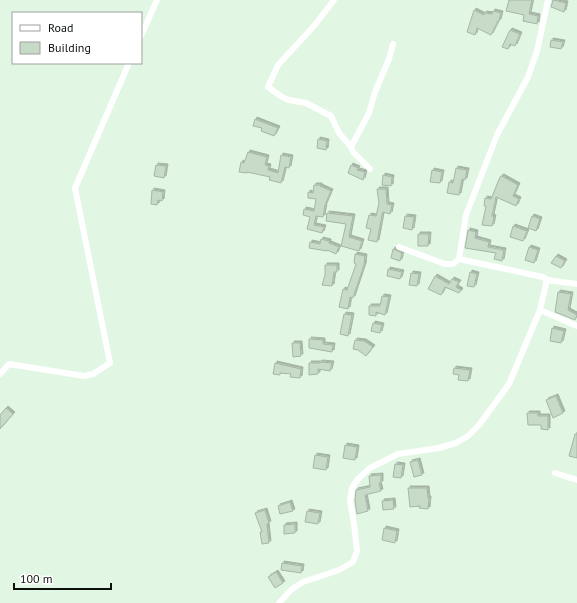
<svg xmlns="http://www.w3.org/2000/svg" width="577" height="603" viewBox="0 0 577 603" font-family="'PT Sans',sans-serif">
<defs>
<filter id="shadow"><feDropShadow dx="2" dy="-2" stdDeviation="0" flood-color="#0004"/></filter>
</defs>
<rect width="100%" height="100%" fill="#e2f6e4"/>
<!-- building -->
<g fill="#c7dbc8" stroke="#a4b7a6" filter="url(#shadow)">
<polygon points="509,0 532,0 529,14 538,16 537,24 523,21 524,15 506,11"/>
<polygon points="553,0 566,3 564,12 551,7"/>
<polygon points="474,10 484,15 484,13 492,14 493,11 501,13 499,21 498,21 491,35 477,28 475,35 467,32"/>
<polygon points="510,30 520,34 515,46 510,44 508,49 502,47"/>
<polygon points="551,40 563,42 561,49 550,47"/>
<polygon points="255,119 278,128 274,136 261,131 262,128 253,126"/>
<polygon points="318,139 327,141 326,150 317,148"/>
<polygon points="248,152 267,157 265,165 269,166 268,170 278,173 281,155 291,157 289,168 285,167 281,183 269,180 270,177 247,172 247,173 239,172 241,162 244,163"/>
<polygon points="156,165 166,166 164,178 154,176"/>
<polygon points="351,165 358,168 357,170 365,172 363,180 348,173"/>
<polygon points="456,168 467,170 465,180 462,179 459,195 447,193 449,182 453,183"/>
<polygon points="432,170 442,172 440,183 430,182"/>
<polygon points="383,175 392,177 391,186 382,185"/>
<polygon points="502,176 518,185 513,196 519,199 516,206 496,197 492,216 494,217 492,226 482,225 486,206 484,206 485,198 491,199 500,177"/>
<polygon points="314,185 320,185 320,186 331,191 325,205 323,217 316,216 314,225 324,227 322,233 307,229 310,217 303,215 304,209 314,211 316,199 308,198 308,192 313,193"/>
<polygon points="377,189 386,189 387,204 392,205 390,214 383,212 382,215 377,242 368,240 371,229 366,228 369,215 376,216 379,203"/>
<polygon points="152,190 163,192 162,201 158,200 157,205 151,204"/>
<polygon points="327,213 353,216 349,237 362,241 359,251 341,246 346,224 326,221"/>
<polygon points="405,216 414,217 412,230 403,228"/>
<polygon points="532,216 540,219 536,231 528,228"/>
<polygon points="513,226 527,231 523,241 510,237"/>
<polygon points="468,230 476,232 475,238 489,242 488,247 504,250 502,261 494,259 496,253 465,248"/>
<polygon points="418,234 429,234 428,246 418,246"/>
<polygon points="321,239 329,241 329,243 339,247 336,254 327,250 327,251 309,248 310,242 320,244"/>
<polygon points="529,247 538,250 534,263 525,260"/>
<polygon points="393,249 402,253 400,261 391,258"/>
<polygon points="355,254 365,256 364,265 353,298 350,297 348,309 339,307 343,289 347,290 356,264 354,263"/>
<polygon points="556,256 565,261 561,268 551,263"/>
<polygon points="325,265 337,265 337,272 334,272 332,286 322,285 325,275"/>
<polygon points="388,269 402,272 400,279 387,276"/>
<polygon points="470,272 477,274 474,287 467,286"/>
<polygon points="411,273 419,274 417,286 409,285"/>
<polygon points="435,276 449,284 452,279 459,282 456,287 461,290 459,293 445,287 441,295 428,289"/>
<polygon points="558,292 571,294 568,310 577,315 575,320 555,312"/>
<polygon points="382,296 389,297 385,315 376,312 376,316 369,315 369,306 380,306"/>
<polygon points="344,314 352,315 348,336 340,334"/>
<polygon points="373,323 382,325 380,333 371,331"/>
<polygon points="552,328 564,331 561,343 550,341"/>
<polygon points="309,339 323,340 323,344 333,345 332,352 309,348"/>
<polygon points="355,340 364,341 373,347 366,356 358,350 353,349"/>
<polygon points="292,343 300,343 301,356 293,357"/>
<polygon points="320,362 332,363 330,371 318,369 318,374 309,375 309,363 320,363"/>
<polygon points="275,363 301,369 300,378 290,377 291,374 280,373 280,375 273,374"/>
<polygon points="454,368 470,370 468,381 458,380 459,375 453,374"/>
<polygon points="556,396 563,413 553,418 546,400"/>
<polygon points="6,408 13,414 0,429 0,415"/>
<polygon points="527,413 538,413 538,416 548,416 548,430 541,429 541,425 528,425"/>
<polygon points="575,434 577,434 577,458 569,456"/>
<polygon points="345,445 357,447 355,460 343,458"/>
<polygon points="315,455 328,457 326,470 313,468"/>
<polygon points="418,460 422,475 414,477 410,462"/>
<polygon points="395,464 403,465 401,478 393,477"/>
<polygon points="381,475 381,483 379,483 381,491 365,495 368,511 357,514 355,501 356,490 370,487 369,476"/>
<polygon points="408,488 427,488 428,498 429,498 428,509 419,508 420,506 410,507"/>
<polygon points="393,500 394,509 383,510 382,501"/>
<polygon points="290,502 293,511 280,514 278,506"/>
<polygon points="265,510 269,523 267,524 269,543 262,544 260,532 262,532 255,513"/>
<polygon points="307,511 320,513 318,524 305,522"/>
<polygon points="295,524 295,533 284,534 284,525"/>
<polygon points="384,528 397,531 395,543 382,540"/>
<polygon points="282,563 302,566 301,573 281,570"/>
<polygon points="276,572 283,583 275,588 268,577"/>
</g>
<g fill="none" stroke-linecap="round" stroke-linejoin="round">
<!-- street -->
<g stroke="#fff" stroke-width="6">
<polyline points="334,0 314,26 278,65 268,87 282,97 289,100 306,103 331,116 339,133 351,147 353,152 370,169"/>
<polyline points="141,36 157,0"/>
<polyline points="351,147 369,113 375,92 389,59 393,44"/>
<polyline points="399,247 445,264 453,264 459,259 466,215 497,135 528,77 537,51 548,0"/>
<polyline points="459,259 543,277 547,280 577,284"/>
<polyline points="540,310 577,326"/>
<polyline points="0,374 9,364 84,376 93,374 110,363 75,188 129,63"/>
<polyline points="555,473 577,480"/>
<polyline points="279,603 292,589 303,582 339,570 353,562 357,551 354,524 350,501 352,488 358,479 370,468 398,454 439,448 456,443 468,436 479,425 509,384 540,310 547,280"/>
</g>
</g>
<!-- legend -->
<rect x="12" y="12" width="130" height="52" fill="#ffffff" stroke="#9da09d"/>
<rect x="20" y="25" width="20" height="6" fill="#ffffff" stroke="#9da09d"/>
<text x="48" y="32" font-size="12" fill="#0a110b">Road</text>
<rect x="20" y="42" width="20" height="12" fill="#c7dbc8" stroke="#9da09d"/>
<text x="48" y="52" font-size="12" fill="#0a110b">Building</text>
<!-- scale -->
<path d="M14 583v6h97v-6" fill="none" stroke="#0a110b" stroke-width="2"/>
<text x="20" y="583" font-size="12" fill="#0a110b" stroke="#ffffff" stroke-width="3" paint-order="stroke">100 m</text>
</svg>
